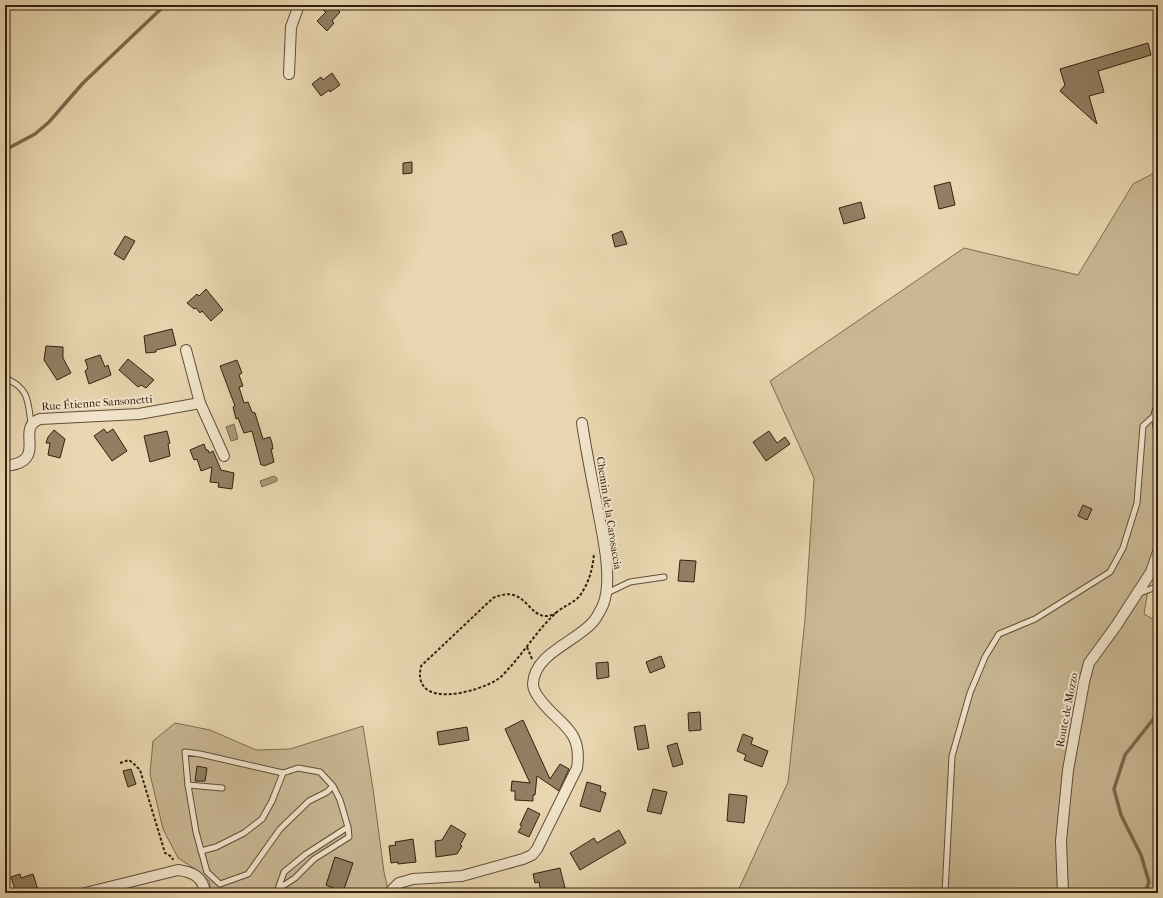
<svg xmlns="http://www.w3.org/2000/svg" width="1163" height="898" viewBox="0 0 1163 898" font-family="'IM FELL French Canon',serif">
<rect width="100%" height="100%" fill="#e9d7b1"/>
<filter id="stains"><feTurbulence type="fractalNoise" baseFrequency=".005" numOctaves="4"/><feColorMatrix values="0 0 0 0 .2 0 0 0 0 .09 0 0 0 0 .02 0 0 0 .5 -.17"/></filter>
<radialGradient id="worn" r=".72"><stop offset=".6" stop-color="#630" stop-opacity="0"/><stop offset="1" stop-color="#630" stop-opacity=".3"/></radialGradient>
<!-- green -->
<g fill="#cab895" stroke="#7e6c52">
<polygon points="1158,171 1158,539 1155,548 1144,614 1158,622 1158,893 737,893 788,782 805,619 814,478 770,381 964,248 1078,275 1133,184"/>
<polygon points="175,723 210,730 256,750 290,749 363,726 373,789 384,872 388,889 386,893 211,893 209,881 195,869 178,858 163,829 150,774 153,741"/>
</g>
<!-- water -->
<g fill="#ab997a" stroke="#7b694f">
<polygon points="234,424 238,439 231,441 226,427"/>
<polygon points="274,476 277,478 277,481 262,487 260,481"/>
</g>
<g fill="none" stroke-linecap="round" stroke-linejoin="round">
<!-- stream -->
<g stroke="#7b694f" stroke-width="3.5">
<polyline points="5,150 35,134 49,122 83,83 165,5"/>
<polyline points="1145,893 1149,882 1141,855 1121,815 1114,789 1125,755 1158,713"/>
</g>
</g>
<!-- building -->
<g fill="#927f63" stroke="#33200e">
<polygon points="328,5 333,5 340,12 332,21 334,23 327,31 317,21 326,12 323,10"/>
<polygon points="1148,43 1151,55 1098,71 1104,92 1089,96 1097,124 1060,91 1065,85 1060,69"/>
<polygon points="332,73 340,85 330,92 329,90 321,96 312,84 321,77 323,80"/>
<polygon points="412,162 412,173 403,174 403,163"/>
<polygon points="950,182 955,205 939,209 934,186"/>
<polygon points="861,202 865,218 844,224 839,208"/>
<polygon points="622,231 627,244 615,247 612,235"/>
<polygon points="125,236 135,241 124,260 114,254"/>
<polygon points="206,289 223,310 211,321 202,311 200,313 196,308 194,309 187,303 197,294 199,296"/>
<polygon points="172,329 176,345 156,350 156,352 146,353 144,336"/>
<polygon points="46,346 63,347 63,358 71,373 57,380 44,360"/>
<polygon points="100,355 105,367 108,365 111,375 89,384 85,371 88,368 85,360"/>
<polygon points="128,359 154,380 146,388 141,385 138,387 119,370"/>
<polygon points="237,360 242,373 239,375 243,386 239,387 244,403 248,402 252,412 255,413 263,439 270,437 272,443 273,449 271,449 274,462 264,466 263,465 261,465 252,431 244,433 238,418 236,419 233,407 235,406 220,366"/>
<polygon points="104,429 107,433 113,429 127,451 112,461 94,436"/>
<polygon points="54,430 65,439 60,458 48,455 50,443 46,443 48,437"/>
<polygon points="167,431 170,443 168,444 170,456 150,462 144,436"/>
<polygon points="769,431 777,443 785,437 790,444 766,461 753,442"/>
<polygon points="204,444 206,450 208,450 209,453 213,451 221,470 234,473 232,489 218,487 219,483 210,482 212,467 201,471 197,459 194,460 190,450"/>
<polygon points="1083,505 1092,509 1087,520 1078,516"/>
<polygon points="680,560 696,561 694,582 678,581"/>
<polygon points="661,656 665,667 650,673 646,662"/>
<polygon points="608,662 609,677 597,679 596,663"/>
<polygon points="700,712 701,730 689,731 688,713"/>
<polygon points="523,720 550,779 560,764 569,769 559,791 537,776 535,795 533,795 533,801 515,800 515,791 511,791 512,781 530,783 505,729"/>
<polygon points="645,725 649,748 638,750 634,727"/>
<polygon points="467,727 469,740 439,745 437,732"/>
<polygon points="743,734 753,738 751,744 768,751 762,767 744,760 746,755 737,751"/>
<polygon points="677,743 683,764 673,767 667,746"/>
<polygon points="197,766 207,768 205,781 195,781"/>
<polygon points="131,769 136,784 128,787 123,771"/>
<polygon points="587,782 601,786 600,791 606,793 600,812 580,806"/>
<polygon points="653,789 667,792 661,814 647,811"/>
<polygon points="729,794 747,796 744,823 727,821"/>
<polygon points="528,808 540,814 529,837 518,832 522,826 520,825"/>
<polygon points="451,825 466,834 460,845 462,846 457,854 436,857 435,841 442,840"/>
<polygon points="619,830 626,843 580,870 570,853 594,838 597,843"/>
<polygon points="413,839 416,862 398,864 398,862 391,863 389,846 396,845 395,842"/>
<polygon points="335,857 353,863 343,892 326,885"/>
<polygon points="560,868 565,888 541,893 539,882 535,883 533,874"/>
<polygon points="20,874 21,878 33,874 39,893 16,893 11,877"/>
</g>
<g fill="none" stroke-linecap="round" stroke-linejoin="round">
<defs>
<g id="lane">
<path d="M5,378C29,388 28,401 31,424"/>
<polyline points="607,593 630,582 664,577"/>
<polyline points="1140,593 1156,587 1158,584"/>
<polyline points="188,785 222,788"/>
<polyline points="333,786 327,792 309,801 280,829 248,874 220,884 207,872 196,832 188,785 185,752 200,754 283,773 298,768 320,772 333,786 340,800 348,827 349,837 314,859 295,878 278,889 284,872 306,854 348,827"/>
<polyline points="201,851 216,847 244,833 262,819 272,801 283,773"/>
<polyline points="945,893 952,756 970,693 985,657 999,634 1035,619 1110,572 1123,548 1137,503 1143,426 1156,414"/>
</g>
<g id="street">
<polyline points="289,74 291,27 299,5"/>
<polyline points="200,403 224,456"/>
<polyline points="1158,410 1157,413 1158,425"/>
<path d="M5,466C12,465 21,464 26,458C36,446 20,426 40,419L139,414L200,403L186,350"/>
<path d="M85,893L178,870C193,872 203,877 205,893"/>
<path d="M389,893L399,883L413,879L462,876L523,859L532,855L537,849L577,768C583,728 558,725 539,698C536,694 533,689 533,684C534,654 575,642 592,623C597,618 600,611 603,605C614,578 601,529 596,500C591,475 586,449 582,423"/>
<polyline points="1063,893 1061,841 1068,770 1084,682 1089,663 1116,626 1151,572 1158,552"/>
</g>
</defs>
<!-- lane casing -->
<use href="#lane" stroke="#604e37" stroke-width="7"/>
<!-- street casing -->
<use href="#street" stroke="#604e37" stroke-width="12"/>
<!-- path -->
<g stroke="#33200e" stroke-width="2" stroke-dasharray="3 2" stroke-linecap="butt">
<path d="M557,612C555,613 551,616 548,616C527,618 526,583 493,598L421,666C411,711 479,692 498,679C503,676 507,670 511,666C527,648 539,628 557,612C564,606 576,602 581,594C589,582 593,568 594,553"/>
<polyline points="527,647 532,659"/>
<polyline points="120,763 129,760 134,764 140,770 165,853 172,857 173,860"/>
</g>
<!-- lane -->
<use href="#lane" stroke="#f1e5cc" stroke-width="5"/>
<!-- street -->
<use href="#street" stroke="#f1e5cc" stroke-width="10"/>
</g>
<g text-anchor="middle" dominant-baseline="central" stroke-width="4" stroke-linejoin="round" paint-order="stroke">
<!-- street labels -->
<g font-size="11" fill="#33200e" stroke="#f1e5cc">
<text transform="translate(97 403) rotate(-4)">Rue Étienne Sansonetti</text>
<text transform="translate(609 513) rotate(81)">Chemin de la Carosaccia</text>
<text transform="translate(1067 710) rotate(-79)">Route de Mozzo</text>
</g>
</g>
<!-- margin -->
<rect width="1163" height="898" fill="none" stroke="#e9d7b1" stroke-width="20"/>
<rect x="6" y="6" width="1151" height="886" fill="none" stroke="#33200e" stroke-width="2"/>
<rect x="10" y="10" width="1143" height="878" fill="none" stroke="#33200e"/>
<rect width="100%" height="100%" filter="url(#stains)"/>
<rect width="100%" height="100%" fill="url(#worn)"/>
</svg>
